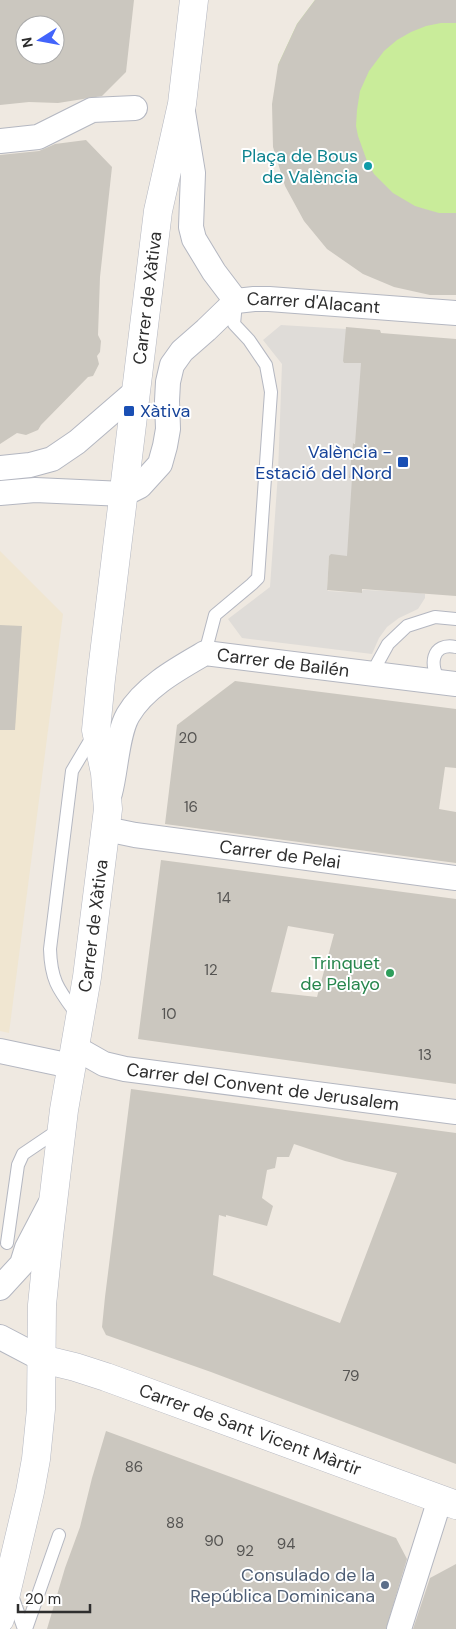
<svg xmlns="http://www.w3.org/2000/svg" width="456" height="1629" font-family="'DM Sans',sans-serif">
  <rect width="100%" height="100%" fill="#efe9e1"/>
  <!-- education -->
  <path fill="#f0e6d1" d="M0 551 63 614 9 1033 0 1031Z"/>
  <!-- pitch -->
  <path fill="#c9ec9a" d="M315 0H456V295H430L278 65 297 24Z"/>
  <!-- plaza -->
  <path fill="#dfdcd8" d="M281 325 346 329 349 362 374 363 355 443H353L352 452 351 478H352L362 557 329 556 327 589 328 591 361 593 363 590H367L420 593 425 594V598L418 609 399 618 387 627 379 638 372 654 242 638 228 619 270 587 278 473 282 364 263 340Z"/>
  <!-- building -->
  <g fill="#cbc7bf" fill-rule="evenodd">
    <path d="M0 0H134L126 72 102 96 58 103 29 102 0 105ZM25 25H55V55H25Z"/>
    <path d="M315 0H456V23H441L426 26 411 32 397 40 384 51 369 71 360 91 357 110 356 126 358 136 367 161 374 174 393 193 415 206 425 209 439 213H456V295H430L394 287 363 274 327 249 304 221 285 186 273 147 272 104 278 65 297 24Z"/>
    <path d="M86 140 112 167 100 277 98 335 101 341 100 352 97 356 99 364 93 376 88 377 41 425 38 430 26 435 17 433 0 444V155L39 151 55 144Z"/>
    <path d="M346 327 380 330 381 333 456 339V596L362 589V593L327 590 329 556 331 554 347 556 352 478H349L353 443 355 444 361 363H344L343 361Z"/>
    <path d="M0 625 22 626 15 730H0Z"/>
    <path d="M235 681 456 709V768L445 767 439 809 456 812V863L165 824 177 725Z"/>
    <path d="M161 860 456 899V1084L138 1039ZM288 926 334 934 317 997 271 992Z"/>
    <path d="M131 1089 456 1133V1464L211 1372 106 1335 102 1327 105 1297ZM294 1144 345 1161 397 1173 340 1323 213 1275 219 1215 226 1217V1215L267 1226 273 1206 262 1198 267 1170 275 1168 277 1157H289Z"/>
    <path d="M106 1431 396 1538 407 1559 386 1629H47L65 1568 80 1527 92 1478Z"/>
    <path d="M456 1564V1629H413L430 1578Z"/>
  </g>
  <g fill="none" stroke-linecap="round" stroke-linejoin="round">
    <!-- lane casing -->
    <g stroke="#b4b7c1" stroke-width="14">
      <g id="lane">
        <path d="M205 653 215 615 252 584 258 578 271 392 266 365 249 340 234 324 236 303"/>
        <path d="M372 673 388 644 407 626 435 617 456 619"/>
        <path d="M440 682C429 666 431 642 456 647"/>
        <path d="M78 1016C59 990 51 982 50 949L72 771 94 734"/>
        <path d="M7 1243 18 1165 23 1154 60 1129"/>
        <path d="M11 1593 24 1629"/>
        <path d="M26 1629 59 1535"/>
      </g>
    </g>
    <!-- street casing -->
    <g stroke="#b4b7c1" stroke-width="26">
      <g id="street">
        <path d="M183 112 193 173 191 227 194 239 214 272 236 301"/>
        <path d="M0 141 38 137 92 110 135 108"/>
        <path d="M0 468 30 465 52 459 77 442 136 391"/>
        <path id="s1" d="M0 493 35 490 124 494 140 486 160 464 165 446 168 429 167 401 168 382 172 365 182 351 206 330 236 301 254 299H269L456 313"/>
        <path id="s2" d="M110 793C116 771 117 734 128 715 144 687 179 668 205 653L456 684"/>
        <path id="s3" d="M106 829 135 835 456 878"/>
        <path id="s4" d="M74 1047 104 1064 125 1069 456 1112"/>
        <path d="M0 1051 71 1066"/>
        <path d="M0 1288 22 1264 27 1248 50 1204"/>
        <path d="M0 1337 42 1359"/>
        <path d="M399 1629 440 1499"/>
      </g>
    </g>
    <!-- secondary casing -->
    <g stroke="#b4b7c1" stroke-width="29">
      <g id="secondary">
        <path id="s5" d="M42 1359 75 1367 106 1377 456 1505"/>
        <path id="s6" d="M0 1619 30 1492 36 1459 41 1409 42 1305 49 1236 64 1110 87 977 108 809 105 773 96 730 101 679 158 211 182 104 194 0"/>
      </g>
    </g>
    <!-- lane -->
    <use href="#lane" stroke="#fff" stroke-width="12"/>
    <!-- street -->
    <use href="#street" stroke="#fff" stroke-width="24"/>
    <!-- secondary -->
    <use href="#secondary" stroke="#fff" stroke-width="28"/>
  </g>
  <!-- markers -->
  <circle fill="#0f9aa8" stroke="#fff" stroke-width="2" cx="368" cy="166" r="5"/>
  <g fill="#1a4fb4" stroke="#fff" stroke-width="2">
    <rect x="123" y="405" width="12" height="12" rx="2.5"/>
    <rect x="397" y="456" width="12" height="12" rx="2.5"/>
  </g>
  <circle fill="#2e9e5b" stroke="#fff" stroke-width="2" cx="390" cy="973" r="5"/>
  <circle fill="#5c6f8a" stroke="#fff" stroke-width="2" cx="385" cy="1585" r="5"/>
  <g text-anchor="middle" stroke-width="4" stroke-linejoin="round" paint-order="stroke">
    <!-- number labels -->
    <g font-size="15" fill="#555452">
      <text x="188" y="743">20</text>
      <text x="191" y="812">16</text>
      <text x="224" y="903">14</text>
      <text x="211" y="975">12</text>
      <text x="169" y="1019">10</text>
      <text x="425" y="1060">13</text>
      <text x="351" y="1381">79</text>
      <text x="134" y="1472">86</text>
      <text x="175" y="1528">88</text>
      <text x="214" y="1546">90</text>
      <text x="286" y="1549">94</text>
      <text x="245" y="1556">92</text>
    </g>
    <!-- culture labels -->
    <g font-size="18" fill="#0d838f" stroke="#fff" text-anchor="end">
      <text x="358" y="162">Plaça de Bous<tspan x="358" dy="21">de València</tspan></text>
    </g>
    <!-- street labels -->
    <g font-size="18" fill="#2e2e2e" stroke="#fff">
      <text dy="6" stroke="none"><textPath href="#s6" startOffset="1334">Carrer de Xàtiva</textPath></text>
      <text dy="6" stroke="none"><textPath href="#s1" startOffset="441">Carrer d'Alacant</textPath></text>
      <text dy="6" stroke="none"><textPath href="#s2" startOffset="259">Carrer de Bailén</textPath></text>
      <text dy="6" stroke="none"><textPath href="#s3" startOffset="176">Carrer de Pelai</textPath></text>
      <text dy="6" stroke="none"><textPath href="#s6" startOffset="701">Carrer de Xàtiva</textPath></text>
      <text dy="6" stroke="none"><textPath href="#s4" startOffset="195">Carrer del Convent de Jerusalem</textPath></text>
      <text dy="6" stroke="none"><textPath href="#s5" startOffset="220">Carrer de Sant Vicent Màrtir</textPath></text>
    </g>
    <!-- transit labels -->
    <g font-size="18" fill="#164399" stroke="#fff" text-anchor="start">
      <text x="140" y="417">Xàtiva</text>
      <text x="392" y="458" text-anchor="end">València -<tspan x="392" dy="21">Estació del Nord</tspan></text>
    </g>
    <!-- leisure labels -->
    <g font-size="18" fill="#27864d" stroke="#fff" text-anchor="end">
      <text x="380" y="969">Trinquet<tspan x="380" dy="21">de Pelayo</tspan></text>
    </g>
    <!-- service labels -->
    <g font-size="18" fill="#4e5e75" stroke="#fff" text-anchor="end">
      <text x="375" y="1581">Consulado de la<tspan x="375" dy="21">República Dominicana</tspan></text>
    </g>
  </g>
  <!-- north arrow -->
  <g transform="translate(40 40) rotate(259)"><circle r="24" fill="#ffffff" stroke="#ababab"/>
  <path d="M0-4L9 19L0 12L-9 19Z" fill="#4264fb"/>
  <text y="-8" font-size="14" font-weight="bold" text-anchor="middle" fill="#2e2e2e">N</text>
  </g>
  <!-- scale -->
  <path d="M18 1604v8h72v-8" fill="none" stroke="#2e2e2e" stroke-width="2.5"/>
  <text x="25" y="1604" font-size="15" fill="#2e2e2e" stroke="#ffffff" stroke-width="4" paint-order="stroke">20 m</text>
</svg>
